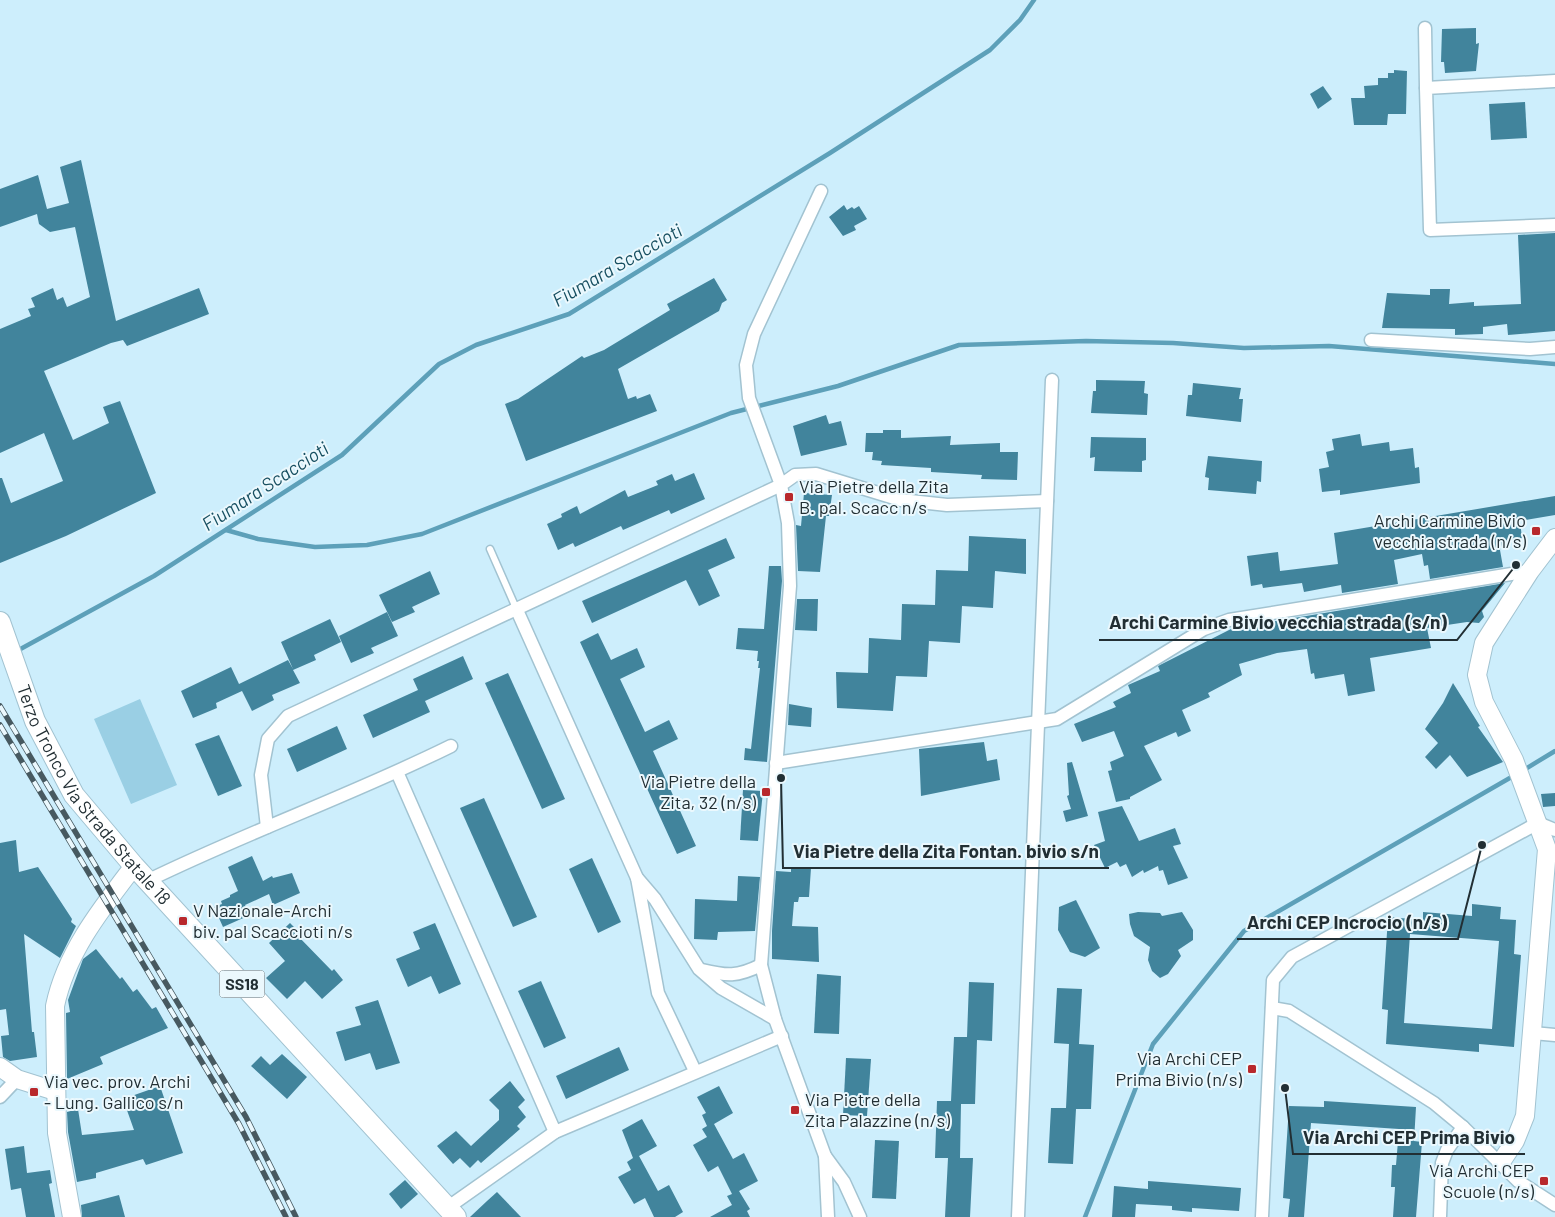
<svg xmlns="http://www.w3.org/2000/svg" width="1555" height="1217" font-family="Barlow,sans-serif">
  <rect width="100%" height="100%" fill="#cdeefc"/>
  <!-- green -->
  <path fill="#9acfe4" d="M140 699 177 785 131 804 94 719Z"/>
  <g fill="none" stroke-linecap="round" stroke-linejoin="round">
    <!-- stream -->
    <g stroke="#5da0b9" stroke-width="4.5">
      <path d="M226 530 258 539 315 547 367 545 422 534 731 413 838 386 959 345 1086 341 1173 343 1244 348 1329 346 1555 364"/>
      <path d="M15 652 154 576 342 455 439 364 476 345 569 314 830 153 990 50 1020 20 1034 0"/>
      <path d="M1522 771 1555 751"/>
      <path d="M1085 1217 1153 1044 1244 931 1515 775"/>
    </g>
  </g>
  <!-- building -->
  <g fill="#41849c" fill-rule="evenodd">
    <path d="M1476 28V44L1479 43 1476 71 1445 73 1444 62H1441L1442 29Z"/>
    <path d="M1394 70 1407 71 1406 114H1388L1387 125H1354L1351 98H1365L1364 86 1378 85V78H1388V73H1394Z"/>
    <path d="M1323 86 1332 99 1318 109 1310 94Z"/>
    <path d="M1525 102 1527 138 1491 140 1489 104Z"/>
    <path d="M81 160 116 321 199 288 209 314 127 346 123 340 111 343 44 371 73 440 109 423 103 407 120 401 156 493 66 536 0 563V478H2L11 503 63 481 44 433 0 453V329L31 316 28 309 35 307 31 298 53 288 57 300 63 297 67 307 90 297 75 227 50 232 39 224 37 214 0 227V189L38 175 47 209 69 203 60 167Z"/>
    <path d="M844 205 847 210 852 207 854 209 859 206 867 219 854 226 856 230 843 236 829 217Z"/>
    <path d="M1555 233V331L1508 335 1507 324 1483 327V334L1455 335V329L1382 328 1387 293 1430 295V289H1450L1449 304 1474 302V306L1521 304 1518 235Z"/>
    <path d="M714 278 727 300 722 303 719 311 618 369 628 399 636 396 637 399 650 394 657 411 526 461 505 404 518 399 582 356 584 358 604 350 670 310 667 304Z"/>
    <path d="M1096 380 1145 381 1144 393 1148 394 1147 415 1091 413 1093 391H1096Z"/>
    <path d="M1193 383 1241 388 1239 399H1243L1241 422 1186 416 1188 395H1192Z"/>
    <path d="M826 415 829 424 841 421 847 445 801 456 793 426Z"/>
    <path d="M883 430H901V438L951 436 950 445 1000 443V452H1018L1017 480 981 479 982 475 931 472V468L881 465 882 461 872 460 873 452H865L866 433H883Z"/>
    <path d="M1360 434 1362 446 1389 442 1390 451 1413 448 1415 468 1419 467 1420 483 1340 495V490L1322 492 1319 469 1329 467 1326 452 1334 450 1332 439Z"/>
    <path d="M1091 437 1146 438V460L1142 461V472L1094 471 1095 457 1090 458Z"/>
    <path d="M1208 456 1262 461 1261 482 1257 481 1256 494 1208 490 1209 478 1205 477Z"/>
    <path d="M694 473 705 499 671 514 669 510 623 530 621 526 575 547 573 543 558 550 547 524 562 517 561 514 577 506 580 514 625 490 628 497 658 485 656 481 672 474 675 481Z"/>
    <path d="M804 493 832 495 829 516H826L820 572 798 571 796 525 801 526Z"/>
    <path d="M1555 496V515L1520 521 1522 538 1503 541 1500 550 1503 567 1430 579 1428 565 1424 566 1422 554 1394 560 1398 584 1342 593 1341 585 1304 592 1302 583 1263 588 1262 584 1251 586 1247 556 1278 552 1280 571 1338 564 1334 533Z"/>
    <path d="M969 536 1026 539V574L995 571 993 608 962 606 960 643 929 641 927 677 896 676 893 711 837 708 836 672 868 673 869 638 901 640 902 604 935 605 936 570 968 571Z"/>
    <path d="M726 538 735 558 708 570 720 596 699 606 686 580 592 623 582 601Z"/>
    <path d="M769 566H781L782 581 767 762 744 760 745 748 751 749 760 668H758L759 661H757L758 651 736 649 738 628 764 629Z"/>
    <path d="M430 571 440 594 412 607 415 612 392 622 379 595Z"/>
    <path d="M1505 583 1482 611 1484 617 1479 623 1467 622 1427 628 1431 648 1370 658 1375 691 1348 696 1344 674 1315 679 1314 673 1311 674 1307 649 1277 653 1239 664 1242 675 1208 693 1210 697 1182 710 1191 731 1178 737 1176 732 1144 746 1162 780 1130 797V799L1116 802 1108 771 1112 770 1110 762 1124 756 1114 731 1082 742 1074 724 1116 707 1113 702 1131 693 1128 685 1160 671 1158 666 1233 628Z"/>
    <path d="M797 599H818L817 631 795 630Z"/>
    <path d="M387 612 398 636 371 648 374 653 351 663 339 636Z"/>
    <path d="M330 619 341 642 314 655 316 660 293 670 300 683 272 695 274 700 252 711 242 691 216 703 217 708 193 718 181 691 231 667 239 684 288 660 293 669 281 642Z"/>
    <path d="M598 633 611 660 637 648 645 667 620 679 645 732 669 720 678 739 653 751 696 846 677 854 580 642Z"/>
    <path d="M463 656 473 679 425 701 430 712 373 738 363 715 418 690 413 679Z"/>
    <path d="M508 673 565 799 542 809 485 683Z"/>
    <path d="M1453 683 1480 726 1478 727 1503 762 1467 777 1450 755 1436 769 1425 757 1438 743 1425 729 1443 703Z"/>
    <path d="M789 704 812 708 811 727 788 725Z"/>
    <path d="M337 726 347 749 297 772 287 749Z"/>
    <path d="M219 735 242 786 218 796 195 744Z"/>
    <path d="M984 742 987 761 997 759 1000 780 921 796 919 749Z"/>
    <path d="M1072 762 1088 816 1066 822 1063 811 1071 809 1067 796 1069 795 1067 763Z"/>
    <path d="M743 790 763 791 758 841 740 840Z"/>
    <path d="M1555 793V806L1543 807 1541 794Z"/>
    <path d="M484 798 537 917 513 927 460 808Z"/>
    <path d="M1122 806 1139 841 1175 828 1181 844 1173 846 1188 878 1168 885 1163 870 1159 871 1158 866 1144 873 1143 870 1132 877 1126 864 1120 867 1117 862 1105 868 1094 845 1105 841 1098 812Z"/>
    <path d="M16 840 19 872 38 867 72 919 71 922 76 926 60 958 24 934 32 1032H34L37 1057 10 1061 3 1057 1 1036 9 1035 6 1009 0 1010V843Z"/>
    <path d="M252 856 263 881 272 876 273 878 292 873 300 893 273 905 269 894 245 905 250 915 223 927 214 907 222 904 221 901 230 897V895L238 891 228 867Z"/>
    <path d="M592 858 621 922 598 933 569 869Z"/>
    <path d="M791 867 811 868 809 897H799L798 902H794L792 926 818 927 819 962 772 959V931L776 871 791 872Z"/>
    <path d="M738 876 760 877 755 931 718 932 717 940 694 939 695 899 737 901Z"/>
    <path d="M1076 900 1100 948 1085 957 1070 952 1058 930 1059 907Z"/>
    <path d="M1472 904 1501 907 1500 919 1516 920 1514 954 1521 955 1514 1047 1479 1044V1052L1386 1044 1388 1010 1382 1009 1388 917 1423 920V912L1472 916ZM1410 934 1499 941 1492 1029 1404 1023Z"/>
    <path d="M1138 912 1160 913 1162 916 1182 912 1193 930V940L1178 950 1181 956 1168 974 1160 978 1152 971 1148 960 1150 947 1134 936 1130 924 1129 914Z"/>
    <path d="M290 923 300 933 297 935 332 971 334 969 343 980 322 999 305 981 287 999 266 978 285 961 269 943Z"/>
    <path d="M435 923 461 984 439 994 431 976 408 987 396 959 420 949 413 932Z"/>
    <path d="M96 949 120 979 122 977 133 992 137 989 152 1009 156 1007 168 1028 100 1057 103 1064 67 1079 66 1013 70 1012 68 1000 83 959Z"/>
    <path d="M817 974 841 976 839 1034 814 1033Z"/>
    <path d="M541 981 566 1038 544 1048 518 991Z"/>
    <path d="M969 982 994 983 992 1041 977 1040 975 1104H961L960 1158H973L970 1217H945L948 1158H935L937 1101H951L954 1037H967Z"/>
    <path d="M1057 988 1082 989 1079 1044 1094 1045 1091 1109H1076L1073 1164 1048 1163 1051 1108H1066L1069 1044 1054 1043Z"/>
    <path d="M378 1000 400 1063 376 1070 370 1053 345 1061 336 1032 361 1025 355 1007Z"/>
    <path d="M619 1047 629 1070 566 1099 556 1076Z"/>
    <path d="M282 1054 307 1077 287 1099 251 1066 261 1056 270 1065Z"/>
    <path d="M846 1058 871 1059 867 1116 843 1115Z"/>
    <path d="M510 1081 525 1100 518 1107 526 1117 517 1126 520 1129 481 1163 478 1160 470 1168 460 1158 453 1164 437 1146 456 1131 471 1146 499 1120V1110L489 1100Z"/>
    <path d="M160 1086 183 1153 146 1165 143 1159 96 1173V1178L77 1182 68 1132 67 1112 78 1109 82 1135 134 1130 123 1099Z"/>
    <path d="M719 1086 733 1113 714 1124 733 1159 744 1153 758 1181 739 1191 750 1209 747 1211 750 1217H710L732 1205 727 1196 732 1194 718 1166 708 1172 693 1145 707 1137 702 1129 707 1126 702 1115 706 1113 697 1097Z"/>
    <path d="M1324 1101 1416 1107 1414 1141 1422 1142 1416 1217H1393L1395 1187H1391L1392 1165H1396L1399 1129 1311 1123 1304 1217H1288L1290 1199 1283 1198 1289 1106 1324 1107Z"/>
    <path d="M642 1119 657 1146 639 1156 658 1191 669 1185 683 1212 675 1217H654L645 1198 634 1204 618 1177 631 1170 627 1162 633 1158 622 1130Z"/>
    <path d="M875 1140 899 1141 896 1199 872 1198Z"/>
    <path d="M24 1146 27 1173 50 1170 52 1183 49 1184 55 1217H26L21 1188 11 1190 5 1149Z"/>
    <path d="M405 1180 418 1194 401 1209 389 1194Z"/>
    <path d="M1148 1181 1241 1188 1239 1211 1192 1208V1212L1172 1210V1206L1136 1204 1135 1217H1112L1114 1186 1148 1189Z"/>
    <path d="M497 1192 521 1217H470L487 1201Z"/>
    <path d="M119 1195 125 1217H82L81 1205Z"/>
  </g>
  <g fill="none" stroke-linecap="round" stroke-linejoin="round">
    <!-- lane casing -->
    <g stroke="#a2c3d1" stroke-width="9">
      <path id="lane" d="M490 549 516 608"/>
    </g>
    <!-- street casing -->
    <g stroke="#a2c3d1" stroke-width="15">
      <g id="street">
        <path d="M1425 28 1426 88"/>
        <path d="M1555 81 1426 88 1430 230 1555 225"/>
        <path d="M1371 340 1530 349 1555 347"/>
        <path d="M516 608 637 878 655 899 699 969 721 988 775 1019"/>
        <path d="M776 763 1057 719 1204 629 1229 620 1530 571"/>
        <path d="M397 772 555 1132"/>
        <path d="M267 827 261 775 268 739 288 716 781 485 749 398 746 365 754 334 821 191"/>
        <path d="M637 878 658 993 695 1071"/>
        <path d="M147 881C247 832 352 795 451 746"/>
        <path d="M702 970C727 976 737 977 761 965"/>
        <path d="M1272 1008 1289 1011 1434 1103 1463 1127 1518 1181 1555 1205"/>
        <path d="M1533 1033 1555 1035"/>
        <path d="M0 1097 17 1079"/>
        <path d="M825 1156 844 1182 860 1217"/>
        <path d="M447 1208 555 1132 782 1036"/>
        <path d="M828 1217 825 1156 775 1019 761 965 790 586 788 523 781 485 795 475 816 474 901 500 947 505 1047 501"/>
        <path d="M1018 1217 1052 380"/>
        <path d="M1262 1217 1273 980 1292 957 1538 823 1555 830"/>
        <path d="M1440 1217 1442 1163 1447 1150 1463 1127"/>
      </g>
    </g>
    <!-- secondary casing -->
    <g stroke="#a2c3d1" stroke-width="20">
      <g id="secondary">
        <path d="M0 1067 17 1079 55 1091"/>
        <path d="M1501 1162 1515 1141 1525 1116 1547 849 1514 760 1484 702 1477 675 1484 643 1530 571 1555 538"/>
        <path d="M72 1217 57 1133 55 1006C66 953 101 909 134 866"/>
      </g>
    </g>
    <!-- primary casing -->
    <g stroke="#a2c3d1" stroke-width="22">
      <g id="primary">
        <path id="s1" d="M0 622 35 721 74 795 134 866 456 1217"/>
      </g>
    </g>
    <!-- lane -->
    <use href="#lane" stroke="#fff" stroke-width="6"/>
    <!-- street -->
    <use href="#street" stroke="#fff" stroke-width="12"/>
    <!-- secondary -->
    <use href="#secondary" stroke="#fff" stroke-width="18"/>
    <!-- primary -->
    <use href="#primary" stroke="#fff" stroke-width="20"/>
    <!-- rail casing -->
    <g stroke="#475960" stroke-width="5.5">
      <g id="rail">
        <path d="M0 706 246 1117 296 1217"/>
        <path d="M0 725 239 1124 286 1217"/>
      </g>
    </g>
    <!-- rail -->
    <use href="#rail" stroke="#ebf8fd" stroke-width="4" stroke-dasharray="11" stroke-linecap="butt"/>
  </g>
  <!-- markers -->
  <g fill="#b8282c" stroke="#ebf8fd" stroke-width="2">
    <rect x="784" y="492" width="10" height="10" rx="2.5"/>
    <rect x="1531" y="526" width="10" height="10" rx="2.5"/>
    <rect x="761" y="787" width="10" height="10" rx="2.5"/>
    <rect x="178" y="916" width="10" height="10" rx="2.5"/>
    <rect x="1247" y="1064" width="10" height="10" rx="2.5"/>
    <rect x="29" y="1087" width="10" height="10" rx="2.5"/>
    <rect x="790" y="1105" width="10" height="10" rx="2.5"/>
    <rect x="1539" y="1176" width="10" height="10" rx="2.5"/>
  </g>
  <g text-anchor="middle" stroke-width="4" stroke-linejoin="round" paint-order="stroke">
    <!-- shield labels -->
    <rect fill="#ebf8fd" stroke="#5e6b70" stroke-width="1" x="219.5" y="970.5" width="45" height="27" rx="4"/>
    <g font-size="16" font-weight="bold" fill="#222f34">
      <text x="242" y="990">SS18</text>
    </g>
    <!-- poi labels -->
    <g font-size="18" fill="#222f34" stroke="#ebf8fd" text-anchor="start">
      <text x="799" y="493">Via Pietre della Zita<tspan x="799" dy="21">B. pal. Scacc n/s</tspan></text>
      <text x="1526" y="527" text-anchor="end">Archi Carmine Bivio<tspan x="1526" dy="21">vecchia strada (n/s)</tspan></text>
      <text x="756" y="788" text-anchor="end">Via Pietre della<tspan x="756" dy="21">Zita, 32 (n/s)</tspan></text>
      <text x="193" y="917">V Nazionale-Archi<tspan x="193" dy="21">biv. pal Scaccioti n/s</tspan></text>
      <text x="1242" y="1065" text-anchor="end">Via Archi CEP<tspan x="1242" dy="21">Prima Bivio (n/s)</tspan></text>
      <text x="44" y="1088">Via vec. prov. Archi<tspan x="44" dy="21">- Lung. Gallico s/n</tspan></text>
      <text x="805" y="1106">Via Pietre della<tspan x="805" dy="21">Zita Palazzine (n/s)</tspan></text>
      <text x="1534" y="1177" text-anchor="end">Via Archi CEP<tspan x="1534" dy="21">Scuole (n/s)</tspan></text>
    </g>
    <!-- street labels -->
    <g font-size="18" fill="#222f34" stroke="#ebf8fd">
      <text dy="6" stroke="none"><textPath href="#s1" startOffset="199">Terzo Tronco Via Strada Statale 18</textPath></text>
    </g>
    <!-- water labels -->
    <g font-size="19" font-style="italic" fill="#174f61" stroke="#ebf8fd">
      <text transform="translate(617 265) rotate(-30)" y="7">Fiumara Scaccioti</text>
      <text transform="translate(265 486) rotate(-33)" y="7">Fiumara Scaccioti</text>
    </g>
  </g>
  <!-- callouts -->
  <path fill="none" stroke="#222f34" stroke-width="2" d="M1516 565L1457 640H1099M781 778L783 868H1109M1482 845L1458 939H1237M1285 1088L1293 1154H1525"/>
  <g fill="#222f34" stroke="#ebf8fd" stroke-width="2">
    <circle cx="1516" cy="565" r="5"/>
    <circle cx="781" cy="778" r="5"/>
    <circle cx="1482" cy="845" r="5"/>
    <circle cx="1285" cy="1088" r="5"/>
  </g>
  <g font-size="19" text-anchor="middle" font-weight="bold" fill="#222f34" stroke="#ebf8fd" stroke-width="4" stroke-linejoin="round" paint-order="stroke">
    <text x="1278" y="629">Archi Carmine Bivio vecchia strada (s/n)</text>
    <text x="946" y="858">Via Pietre della Zita Fontan. bivio s/n</text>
    <text x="1347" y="929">Archi CEP Incrocio (n/s)</text>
    <text x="1409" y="1144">Via Archi CEP Prima Bivio</text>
  </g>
</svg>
